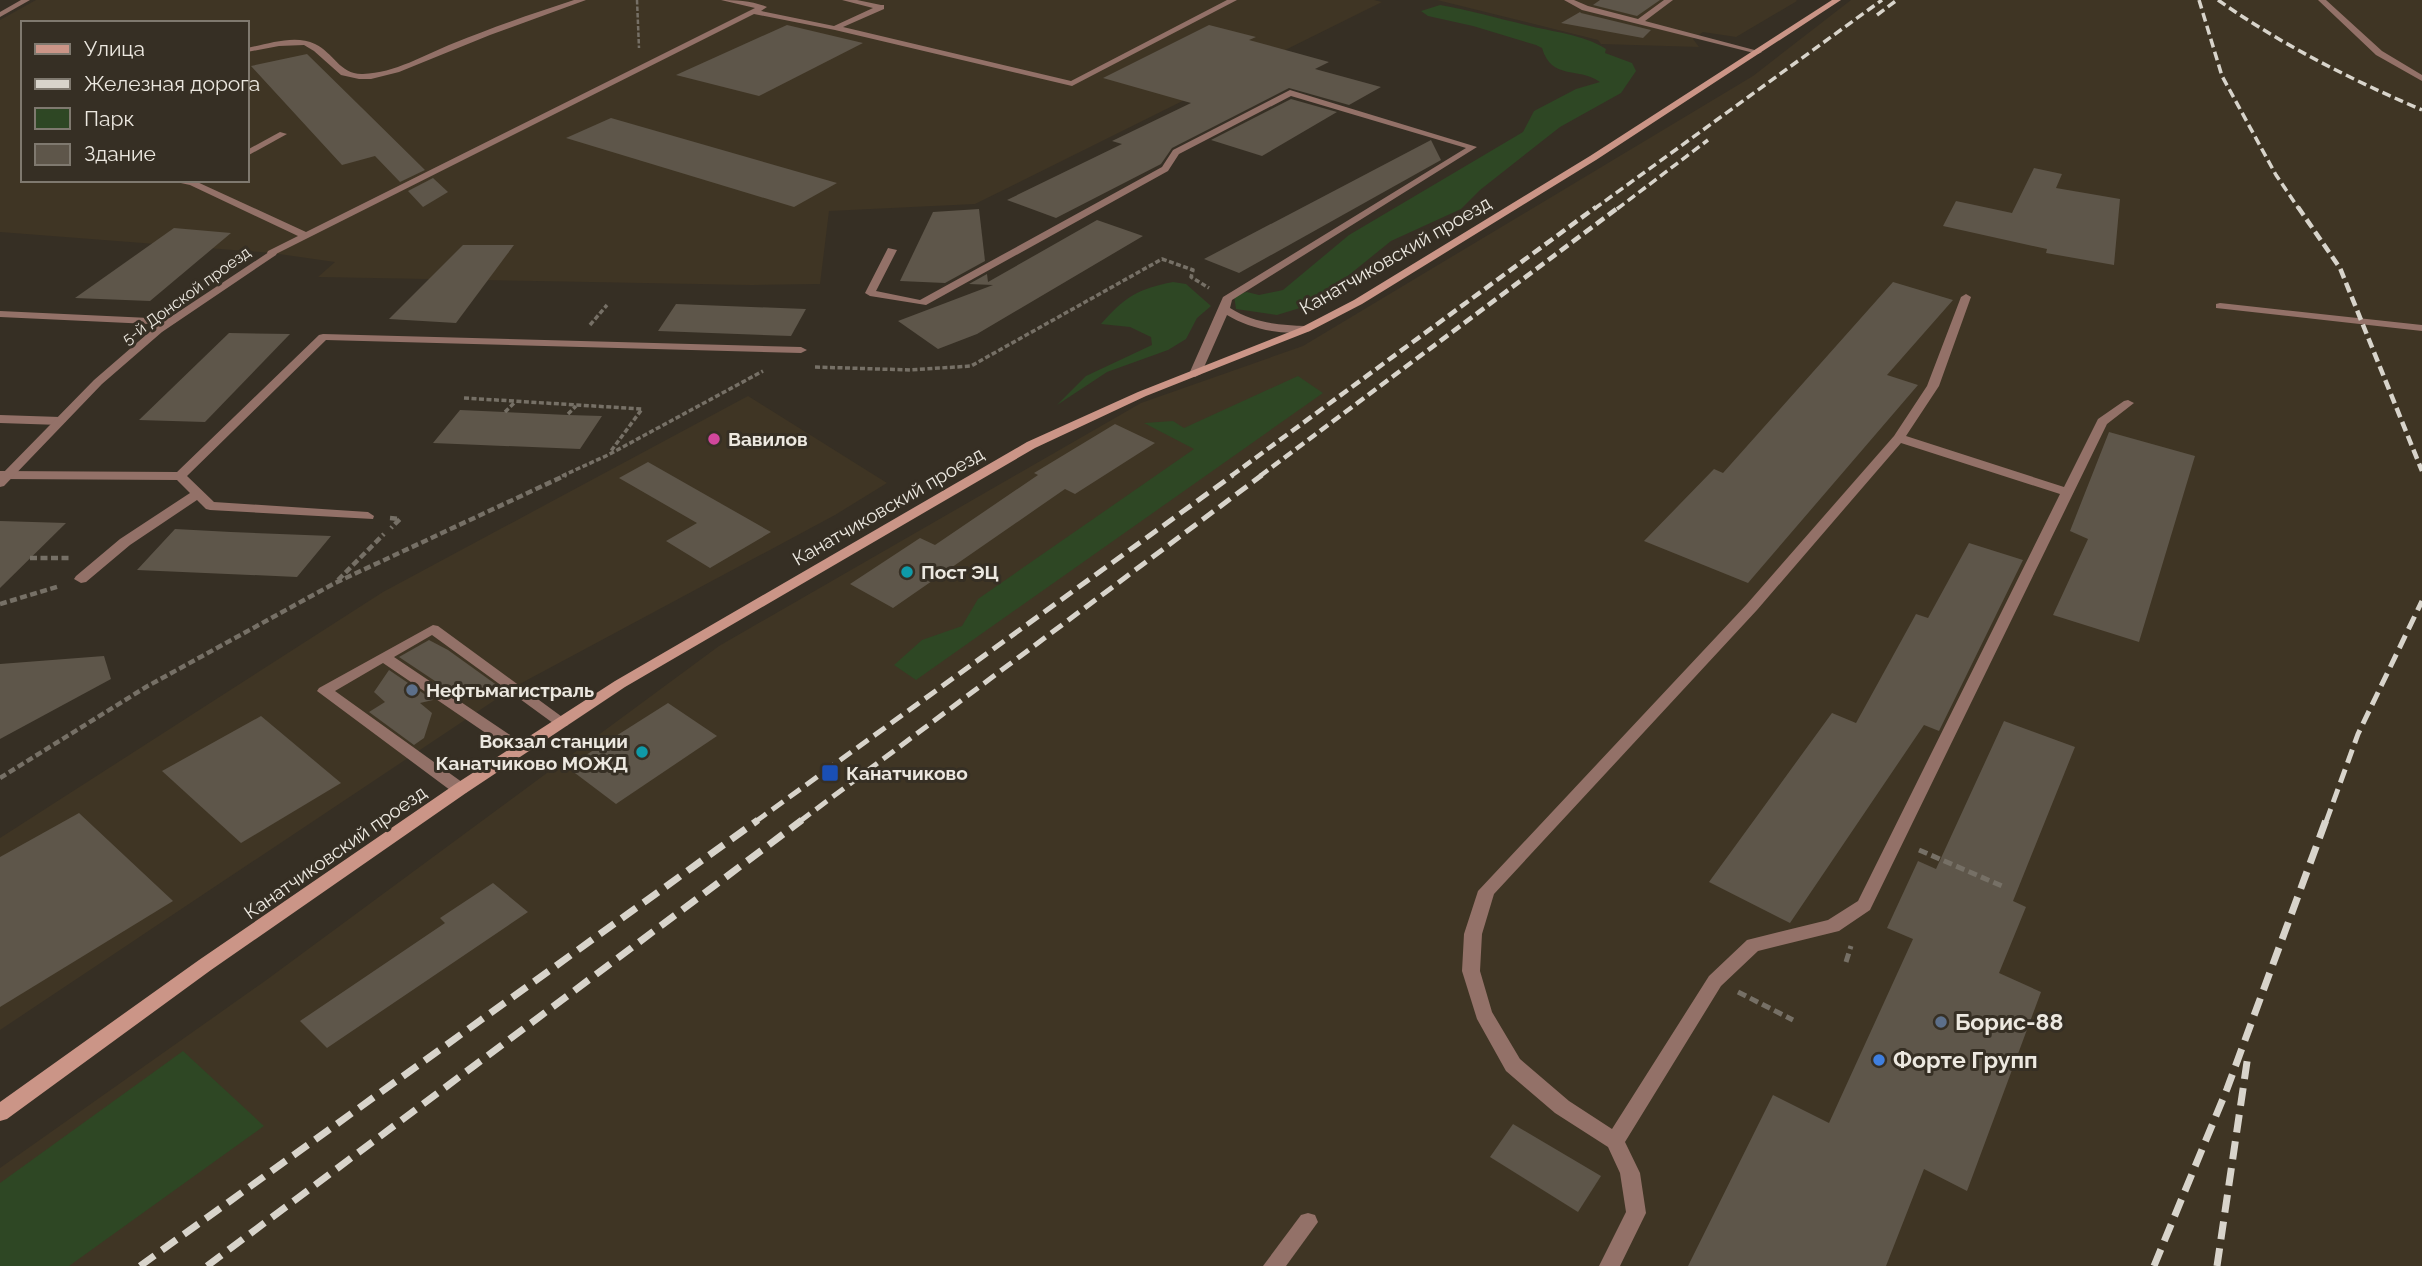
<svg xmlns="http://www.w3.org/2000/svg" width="2422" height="1266" font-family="Raleway,sans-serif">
  <rect width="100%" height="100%" fill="#362f24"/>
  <!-- built -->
  <g fill="#3f3524" fill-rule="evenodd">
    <path d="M36 0H1374L1382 2 975 204 829 211 820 284 752 285 318 277 335 262 272 253 0 232V20ZM23 23H247V180H23Z"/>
    <path d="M1437 0H1796L1797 1 1736 37 1703 32 1693 39 1699 47 1601 44 1598 40Z"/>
    <path d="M1851 0H2422V1266H0V1168L265 981 719 646 1141 403 1303 346 1753 76Z"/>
    <path d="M748 396 887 483 835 515 516 686 0 1030V838L383 592Z"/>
  </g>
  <!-- green -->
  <g fill="#2e4724">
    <path d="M1440 5C1469 10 1497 18 1526 25 1552 32 1583 34 1606 49L1605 53 1632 63 1636 71 1621 93 1560 127 1480 190 1461 209 1391 241 1313 304 1277 315 1236 309 1234 295 1247 292 1259 295 1283 290 1349 235 1523 132 1534 111 1576 89 1600 82C1577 66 1552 81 1542 48L1536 45 1473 26 1428 16 1421 11Z"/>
    <path d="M1173 282 1186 284 1211 306 1197 318 1186 339 1168 350 1107 372 1057 405 1086 376 1152 345 1151 337 1130 327 1101 324C1125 297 1137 289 1173 282Z"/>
    <path d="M1298 376 1323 393 916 680 894 665 922 640 962 626 978 599 1194 449 1144 423 1173 421 1184 428Z"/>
    <path d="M183 1051 264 1126 69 1266H0V1183Z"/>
  </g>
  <!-- building -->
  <g fill="#5e564a">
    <path d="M1600 0H1660L1637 16 1593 5Z"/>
    <path d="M1580 12 1581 13 1651 30 1643 38 1561 23Z"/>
    <path d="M787 25 863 43 759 96 676 75Z"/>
    <path d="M1209 25 1256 37 1249 40 1329 62 1315 69 1381 87 1349 105 1289 88 1172 148 1161 164 1056 218 1007 200 1122 144 1112 141 1191 103 1103 78Z"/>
    <path d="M307 54 361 107 425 170 400 182 375 156 342 165 251 66Z"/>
    <path d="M1291 99 1337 112 1262 156 1211 140Z"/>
    <path d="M611 118 837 183 794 207 566 138Z"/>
    <path d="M1431 140 1441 160 1239 273 1204 259Z"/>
    <path d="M2034 168 2062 174 2056 188 2120 199 2114 265 2046 253 2047 249 1943 226 1956 201 2012 213Z"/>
    <path d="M433 178 448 192 423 207 408 191Z"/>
    <path d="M979 209 985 261 945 283 900 281 933 212Z"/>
    <path d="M1097 220 1143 236 977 334 938 349 898 321 993 285 969 284 987 274 988 282Z"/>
    <path d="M174 228 231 233 150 301 75 298Z"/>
    <path d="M463 245H514L456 323 389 319Z"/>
    <path d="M1893 282 1953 300 1887 375 1918 385 1748 583 1644 541 1714 469 1723 473Z"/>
    <path d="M676 304 806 309 791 336 658 331Z"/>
    <path d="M229 333 290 334 205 422 139 420Z"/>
    <path d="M460 410 568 415 602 416 580 449 433 443Z"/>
    <path d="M1115 424 1155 443 1075 494 1065 489 893 608 850 584 920 538 935 545 1038 475 1034 473Z"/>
    <path d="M2109 432 2195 456 2139 642 2053 615 2088 539 2070 531Z"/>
    <path d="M648 462 771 532 710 568 666 541 697 523 619 478Z"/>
    <path d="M0 521 66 523 0 588Z"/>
    <path d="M175 529 231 532 331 536 297 577 137 570Z"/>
    <path d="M1969 543 2023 560 1939 731 1924 725 1790 923 1709 882 1832 713 1856 723 1916 614 1928 618Z"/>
    <path d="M429 640 448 650 498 686 456 695 399 657Z"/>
    <path d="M104 656 111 679 0 739V664Z"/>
    <path d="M389 670 433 700 420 703 432 713 424 738 414 745 369 712 385 702 374 692Z"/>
    <path d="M668 703 717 736 616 804 567 767Z"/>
    <path d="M261 716 341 783 241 843 162 771Z"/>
    <path d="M2004 721 2075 747 2013 901 2026 907 1999 973 2041 992 1967 1191 1924 1169 1886 1266H1688L1773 1095 1829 1123 1913 939 1887 928 1918 861 1936 869Z"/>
    <path d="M79 813 173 901 0 1007V857Z"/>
    <path d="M493 883 528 912 327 1048 300 1021 445 923 440 918Z"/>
    <path d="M1513 1124 1601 1176 1578 1212 1490 1157Z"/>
  </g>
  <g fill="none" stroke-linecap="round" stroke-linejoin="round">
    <!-- path-far3 -->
    <path stroke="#767066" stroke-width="2.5" stroke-dasharray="4.5 2" stroke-linecap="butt" d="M637 0 639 48"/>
    <!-- path-far2 -->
    <g stroke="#767066" stroke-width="3.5" stroke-dasharray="5 2.5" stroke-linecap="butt">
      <path d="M590 325 607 305"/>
      <path d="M815 367 910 370 971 366 1162 259 1193 270 1191 277 1209 288"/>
      <path d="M464 398 642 409 611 451"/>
      <path d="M505 412 515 402"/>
      <path d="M568 414 576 406"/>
      <path d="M562 476 608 455 763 371"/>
    </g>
    <!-- path-far1 -->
    <g stroke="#767066" stroke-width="4.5" stroke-dasharray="7 3.5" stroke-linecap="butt">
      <path d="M390 518 400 519 391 528"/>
      <path d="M30 558H70"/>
      <path d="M338 580 384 534"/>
      <path d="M0 604 60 586"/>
      <path d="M0 778 146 687 335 583 566 475"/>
    </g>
    <!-- path -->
    <g stroke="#767066" stroke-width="5" stroke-dasharray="9 4.5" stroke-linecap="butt">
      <path d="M1919 850 2002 886"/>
      <path d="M1846 962 1851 946"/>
      <path d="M1738 992 1793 1020"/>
    </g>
    <!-- lane -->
    <g fill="#937168" fill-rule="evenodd">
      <path d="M574 0H586L490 35 399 72 371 79H359L341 75 314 51 304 45 279 46 247 52V48C268 44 295 34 315 44 334 53 340 75 363 74 395 73 424 55 454 43 493 27 534 13 574 0Z"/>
      <path d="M721 0C736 0 753 1 767 7L761 11 834 26 873 8 842 0H857L881 5H884V9L843 27 1071 81 1227 0H1237L1072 86 835 30 754 14 272 256 267 253 268 251 298 236 190 185 167 180 195 181 306 232 755 8Z"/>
      <path d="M1564 0H1574L1588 6 1638 19 1664 0H1673L1645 21 1762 52 1758 54 1582 10Z"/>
      <path d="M2318 0H2326L2382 51 2422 75V81L2376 55Z"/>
      <path d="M1290 90 1477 147 1232 300 1230 308C1254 323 1278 325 1306 326L1310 327V331C1283 336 1250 329 1227 315L1201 374 1195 377 1189 374 1223 297 1466 148 1291 96 1179 154 1168 171 926 305 870 296 865 293 888 248 897 250 876 291 920 300 1162 167 1173 150Z"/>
      <path d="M280 132 287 134 247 156V150Z"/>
      <path d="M1966 294 1971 297 1939 386 1906 436 2064 487 2098 419 2124 401 2128 400 2134 403 2107 424 1870 910 1839 931 1758 951 1721 986 1625 1142 1640 1173 1646 1213 1620 1266H1599L1626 1212 1620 1173 1608 1147 1555 1113 1506 1071 1477 1019 1462 971 1464 934 1478 891 1747 604 1894 436 1927 386 1961 297ZM1901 443 2060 494 1858 901 1828 920 1747 940 1709 976 1612 1129 1569 1101 1520 1059 1492 1012 1480 971 1482 934 1494 894 1757 610Z"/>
      <path d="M2220 303 2422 325V331L2216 308V304Z"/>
      <path d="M0 311 171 319 176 322 171 325 0 317Z"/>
      <path d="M323 334 801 347 807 350 801 353 326 340 187 476 214 502 368 512 374 516 373 519 210 510 206 509 197 500 130 545 86 582 81 583 74 579 76 576 120 539 190 493 177 480 0 479V471L177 472 319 335Z"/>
      <path d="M0 415 60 417 66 421 60 425 0 423Z"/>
      <path d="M433 625 438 626 569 722 567 726H557L432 635 394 657 525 745 528 749 525 753H515L383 663 335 691 466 785 468 789 466 793H454L317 691 319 688Z"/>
      <path d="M1308 1213 1315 1215 1318 1222 1286 1266H1263L1301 1215Z"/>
    </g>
    <!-- street -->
    <g fill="#937168" fill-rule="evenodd">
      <path d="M21 0H30L0 17V12Z"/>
      <path d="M272 250 277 253 276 255 162 332 102 384 4 486 0 487V476L94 380 154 328Z"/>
    </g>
    <!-- secondary -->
    <path fill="#cb9587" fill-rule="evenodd" d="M1832 0H1841L1596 160 1362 304 1310 331 1146 396 1035 448 625 687 466 793 211 970 7 1119 0 1121V1102L199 960 454 785 615 681 1027 442 1138 392 1302 327 1354 300 1590 156Z"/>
    <!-- rail-far3 -->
    <g stroke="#d8d4cb" stroke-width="3.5" stroke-dasharray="9 4.5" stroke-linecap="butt">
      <path d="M2199 0 2222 76 2276 175 2299 209"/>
      <path d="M2218 0C2282 45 2350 79 2422 110"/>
      <path d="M1877 15 1897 0"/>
      <path d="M1594 209 1882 0"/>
      <path d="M1617 209 1708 140"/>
    </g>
    <!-- rail-far2 -->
    <g stroke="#d8d4cb" stroke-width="4.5" stroke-dasharray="10 5" stroke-linecap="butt">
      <path d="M2298 207 2340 268 2422 471"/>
      <path d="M1231 476 1596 207"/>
      <path d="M1260 476 1619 207"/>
    </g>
    <!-- rail-far1 -->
    <g stroke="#d8d4cb" stroke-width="5" stroke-dasharray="14 7" stroke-linecap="butt">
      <path d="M755 822 1233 475"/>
      <path d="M799 822 1262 475"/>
      <path d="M2326 822 2358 734 2422 601"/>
    </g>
    <!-- rail -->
    <g stroke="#d8d4cb" stroke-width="7" stroke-dasharray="18 9" stroke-linecap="butt">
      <path d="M140 1266 758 820"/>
      <path d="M207 1266 802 820"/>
      <path d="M2154 1266 2227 1089 2326 820"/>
      <path d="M2217 1266 2248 1055"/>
    </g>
  </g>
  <!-- markers -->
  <circle fill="#d1479c" stroke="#362f24" stroke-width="2.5" cx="714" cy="439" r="7"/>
  <g fill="#0f9aa8" stroke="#362f24" stroke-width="2.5">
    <circle cx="907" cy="572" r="7"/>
    <circle cx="642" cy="752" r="7"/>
  </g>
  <g fill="#5c6f8a" stroke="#362f24" stroke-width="2.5">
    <circle cx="412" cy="690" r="7"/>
    <circle cx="1941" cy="1022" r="7"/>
  </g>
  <rect fill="#1a4fb4" stroke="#362f24" stroke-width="2.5" x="821" y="764" width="18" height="18" rx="3.5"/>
  <circle fill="#3f7fe0" stroke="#362f24" stroke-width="2.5" cx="1879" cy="1060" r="7"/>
  <g text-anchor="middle" stroke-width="6" stroke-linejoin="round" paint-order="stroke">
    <!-- far-street labels -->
    <g font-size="16" fill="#ece8e0" stroke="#362f24">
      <text transform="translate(186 295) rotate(-36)" y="6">5-й Донской проезд</text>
    </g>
    <!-- street labels -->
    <g font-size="19" fill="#ece8e0" stroke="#362f24">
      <text transform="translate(1395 255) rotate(-30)" y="7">Канатчиковский проезд</text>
      <text transform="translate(888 506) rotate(-30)" y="7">Канатчиковский проезд</text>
      <text transform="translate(335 852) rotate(-35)" y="7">Канатчиковский проезд</text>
    </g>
    <!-- poi labels -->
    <g font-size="19" font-weight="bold" fill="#ece8e0" stroke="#362f24" text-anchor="start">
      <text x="728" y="446">Вавилов</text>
      <text x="921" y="579">Пост ЭЦ</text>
      <text x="426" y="697">Нефтьмагистраль</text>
      <text x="628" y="748" text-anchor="end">Вокзал станции<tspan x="628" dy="22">Канатчиково МОЖД</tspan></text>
      <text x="846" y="780">Канатчиково</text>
    </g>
    <!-- near-poi labels -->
    <g font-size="23" font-weight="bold" fill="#ece8e0" stroke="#362f24" text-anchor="start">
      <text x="1955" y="1030">Борис-88</text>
      <text x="1893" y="1068">Форте Групп</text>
    </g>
  </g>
  <!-- legend -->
  <rect x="21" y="21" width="228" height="161" fill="#362f24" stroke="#7f796f" stroke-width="2"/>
  <rect x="35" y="44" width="35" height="10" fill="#cb9587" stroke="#7f796f" stroke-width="2"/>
  <text x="84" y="56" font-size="21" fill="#ece8e0">Улица</text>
  <rect x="35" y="79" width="35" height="10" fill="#d8d4cb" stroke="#7f796f" stroke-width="2"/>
  <text x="84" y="91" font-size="21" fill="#ece8e0">Железная дорога</text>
  <rect x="35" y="108" width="35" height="21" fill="#2e4724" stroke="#7f796f" stroke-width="2"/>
  <text x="84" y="126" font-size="21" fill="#ece8e0">Парк</text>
  <rect x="35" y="144" width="35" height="21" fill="#5e564a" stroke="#7f796f" stroke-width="2"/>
  <text x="84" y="161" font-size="21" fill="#ece8e0">Здание</text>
</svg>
